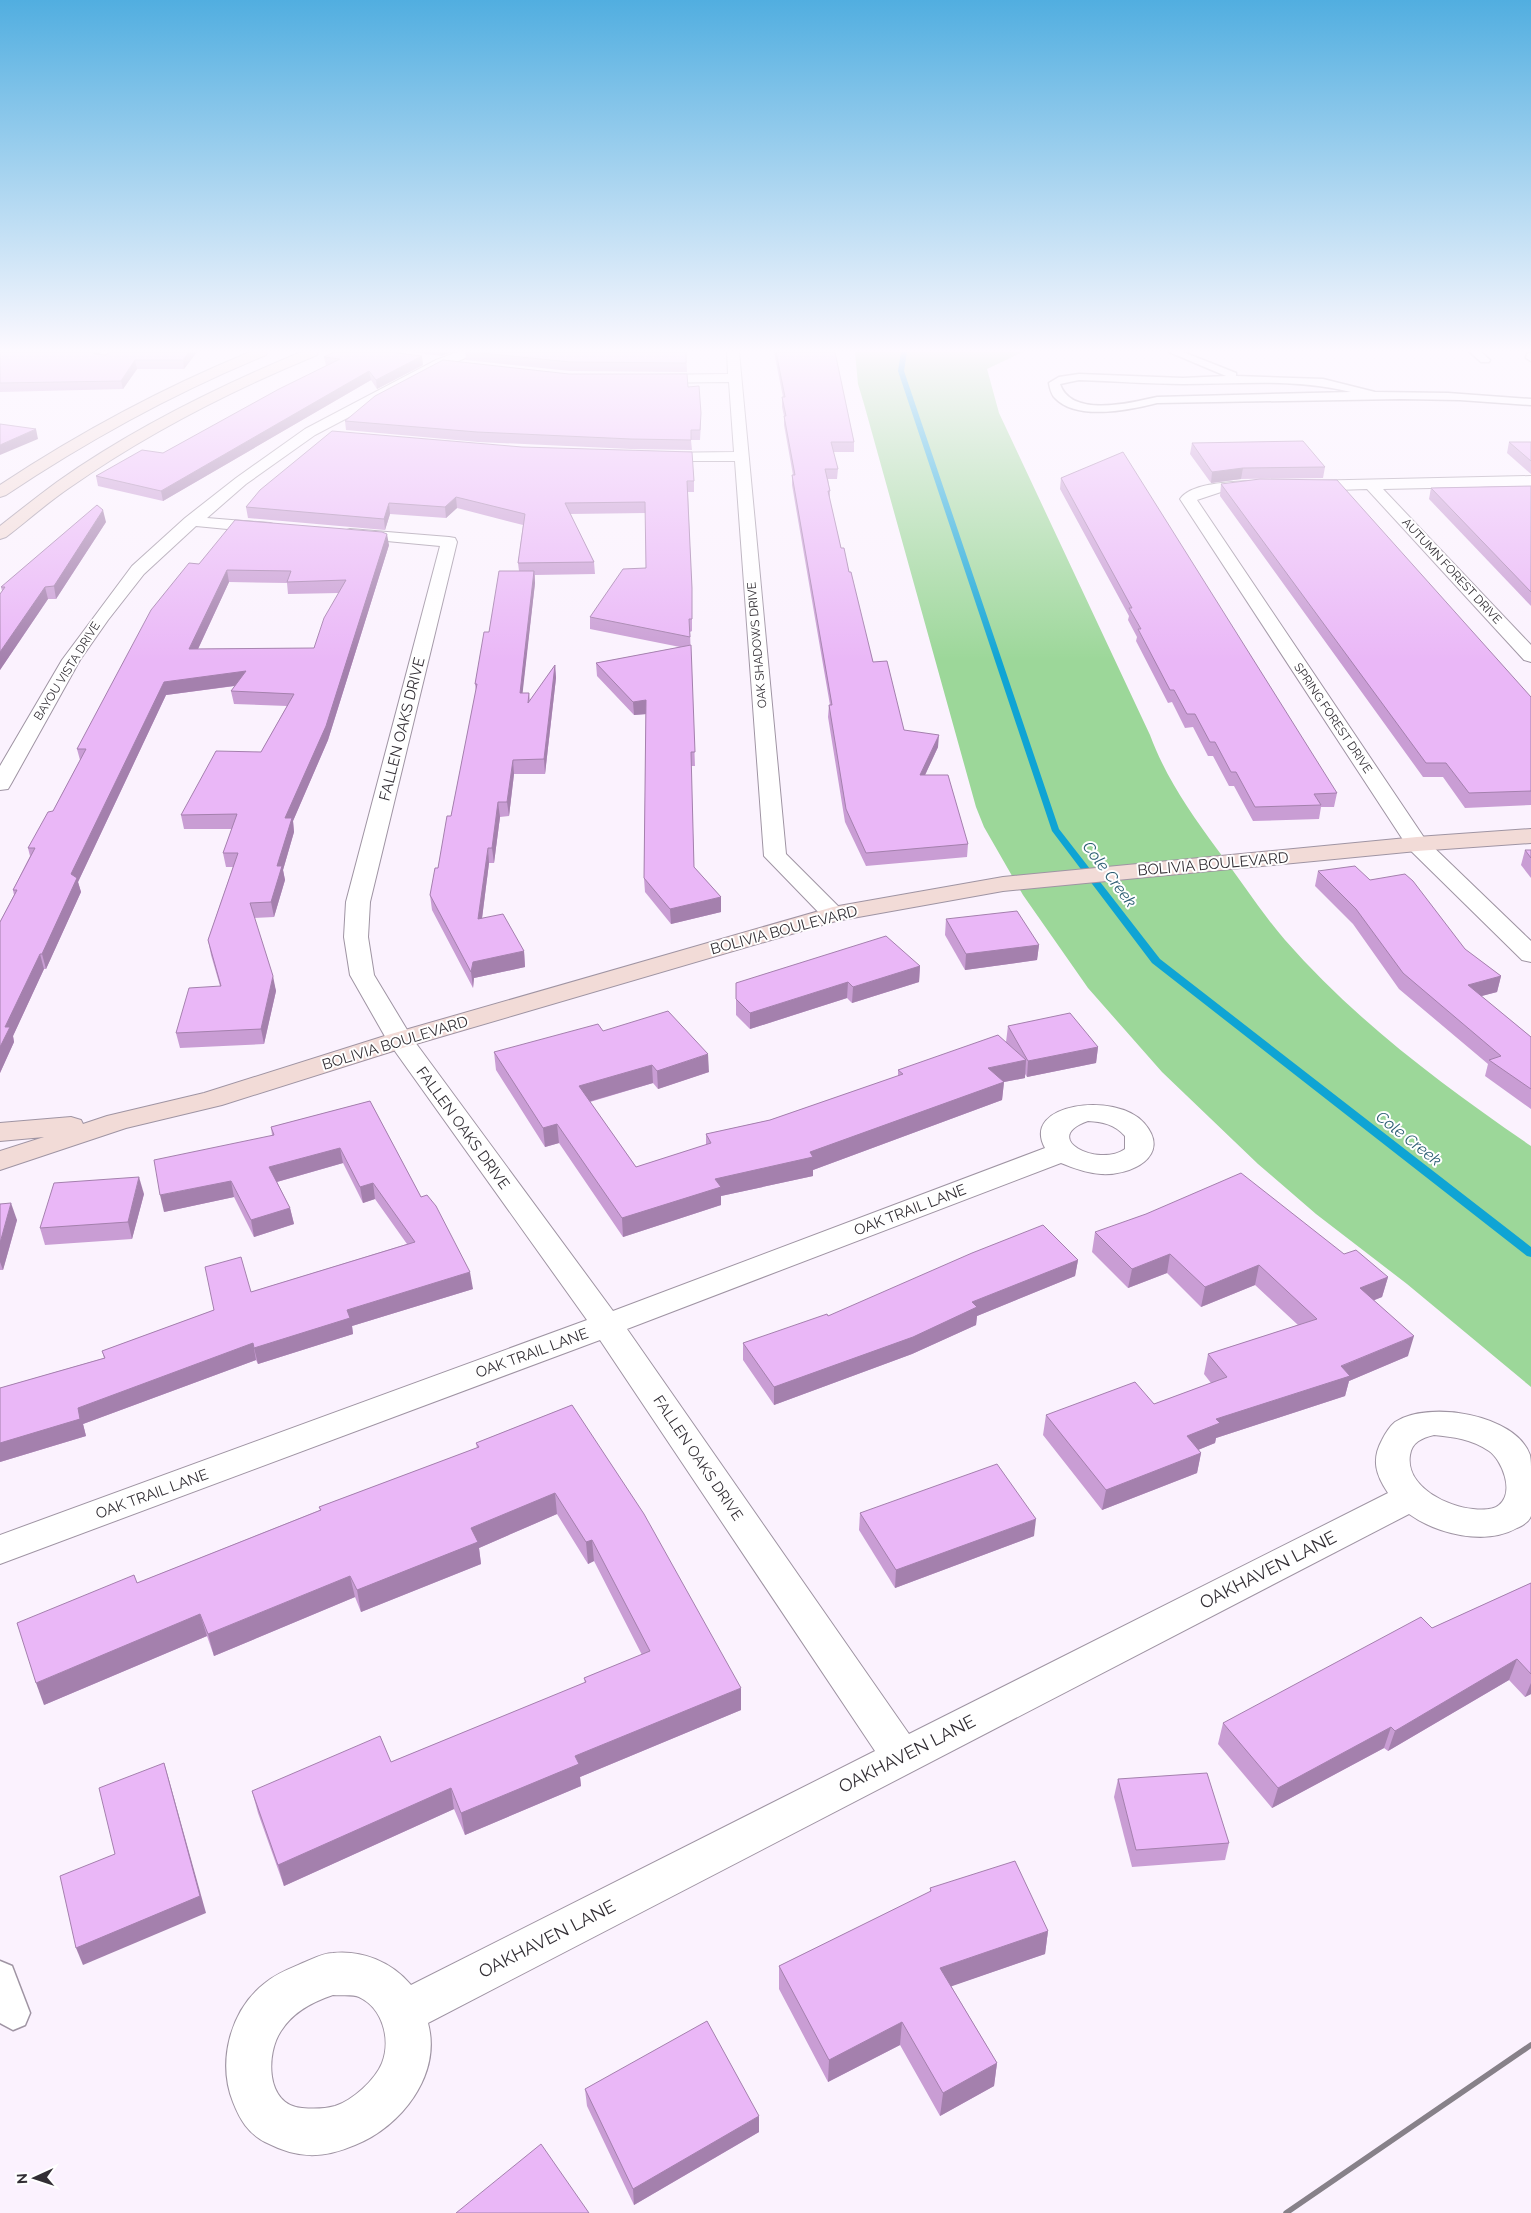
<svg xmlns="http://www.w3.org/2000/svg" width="1531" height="2213" font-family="Raleway,sans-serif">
  <rect width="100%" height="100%" fill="#fbf2fe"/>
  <!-- green -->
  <path fill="#9cd799" d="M855 352H1023L987 369 999 413 1150 735C1166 778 1190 812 1217 849 1240 879 1260 911 1285 940 1356 1021 1442 1085 1531 1146V1387L1407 1284 1316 1214 1258 1164 1162 1072 1088 988 1023 895 984 827 976 807 864 404 858 384Z"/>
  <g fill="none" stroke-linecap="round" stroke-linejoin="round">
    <!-- stream -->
    <path fill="#0fa4d4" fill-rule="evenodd" d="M901 352H907L904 371 1059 829 1160 959 1531 1247V1257L1527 1256 1152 963 1052 831 898 371Z"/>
    <!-- lane casing -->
    <g stroke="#9f94a3" stroke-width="3">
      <g id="lane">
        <path d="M1169 352H1183L1236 373V376L1323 379 1375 392 1448 393 1531 399V405L1460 400 1401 399 1157 403C1130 410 1076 421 1055 398 1051 394 1050 388 1049 383L1059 377 1079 374 1183 378 1226 376ZM1079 380C1114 381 1148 384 1183 384 1240 384 1294 378 1351 392L1157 397C1131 403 1071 418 1060 384Z"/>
        <path d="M1470 352H1481L1490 360 1489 362H1481Z"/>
        <path d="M1531 353V361L1526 358 1527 354Z"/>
        <path d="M0 1961 12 1966 30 2013 25 2025 13 2030 0 2023Z"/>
      </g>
    </g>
    <!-- street casing -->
    <g stroke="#9f94a3" stroke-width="2">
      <g id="street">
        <path d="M457 352H474L473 355 446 366 315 435 246 484 207 518 270 523 276 525 278 528 276 531 270 533 196 526 144 574 108 620 80 660 11 784 8 789 0 790V766L62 660 132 566 185 518 236 478 305 429 436 360Z"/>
        <path d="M727 352H739L786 854 841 909 845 914 841 919 833 921 825 919 764 856 735 461H655L650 460 648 457 650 454 655 453 734 452 729 382 649 383 642 379 649 375 728 374Z"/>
        <path d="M1531 476V486L1383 489 1531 645V662L1524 660 1367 489 1305 491 1300 489 1297 486 1300 483 1305 481Z"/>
        <path d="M1248 481 1262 483 1265 486 1262 489 1257 491 1221 492 1197 500 1425 839 1531 941V962L1522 960 1409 849 1180 499C1191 483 1230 482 1248 481Z"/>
        <path d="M350 529 449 537 455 538 457 542 370 902 368 937 374 975 412 1038 613 1311 1045 1148C1020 1103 1116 1091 1144 1123 1173 1156 1130 1176 1101 1174 1087 1173 1073 1168 1061 1163L627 1329 909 1734 1388 1493C1376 1475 1371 1460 1382 1440 1385 1434 1389 1427 1395 1422 1428 1400 1516 1414 1530 1455 1531 1460 1531 1466 1531 1470 1531 1480 1531 1508 1531 1516 1529 1522 1522 1526 1517 1528 1485 1546 1437 1534 1409 1514L428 2023C442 2075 401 2127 355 2145 322 2159 298 2159 265 2142 248 2133 240 2120 233 2102 217 2062 230 2010 265 1983 277 1973 291 1968 305 1962 314 1958 324 1953 333 1953 362 1950 392 1962 411 1985L875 1751 600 1340 0 1564V1535L587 1320 387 1040 350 975 344 937 346 902 440 546 344 537 342 534 344 531ZM1088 1121C1103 1122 1114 1124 1125 1136V1149C1098 1168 1039 1138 1088 1121ZM1434 1435C1453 1437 1472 1439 1489 1451 1502 1460 1515 1492 1499 1505 1493 1510 1482 1510 1473 1509 1448 1507 1405 1487 1410 1455 1412 1442 1422 1438 1434 1435ZM333 1995C341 1996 352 1994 359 1997 383 2008 391 2040 382 2063 375 2080 353 2100 335 2106 324 2109 313 2109 302 2108 265 2105 266 2053 281 2031 293 2012 312 2002 333 1995Z"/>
      </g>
    </g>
    <!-- secondary casing -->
    <g stroke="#9f94a3" stroke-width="2">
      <g id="secondary">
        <path d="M250 352H267L266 355C174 393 88 440 6 495L0 497V485C79 433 162 388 250 352Z"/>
        <path d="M301 352H318L317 355C230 391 146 434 69 488 47 503 27 521 6 537L0 539V526C19 511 38 496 57 482 132 429 217 387 301 352Z"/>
        <path d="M1531 829V843L1417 851 1003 891 836 921 409 1046 222 1105 126 1128 0 1170V1151L44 1137 0 1141V1123L71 1117 81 1120 83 1124 107 1116 204 1093 391 1034 833 907 1003 877 1417 837Z"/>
      </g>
    </g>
    <!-- lane -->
    <use href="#lane" fill="#fff" fill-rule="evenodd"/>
    <!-- street -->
    <use href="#street" fill="#fff" fill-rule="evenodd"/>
    <!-- secondary -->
    <use href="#secondary" fill="#f2dbd7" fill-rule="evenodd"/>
    <!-- rail -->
    <path stroke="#878189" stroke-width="5.5" d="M1286 2213 1531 2045"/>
  </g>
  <!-- wall -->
  <g fill="#c99dd4" fill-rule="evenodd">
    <path d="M0 352H101L98 355H106L197 352 184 369H137L123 389 0 392Z"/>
    <path d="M410 352H452L441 356Z"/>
    <path d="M465 352H686L687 372 570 371 466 360Z"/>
    <path d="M774 352H835L854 442V452H833L838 469 837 479H828L830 491V501L841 548 849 572 873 662 904 730 938 747 925 775 968 844 967 857 866 866 845 822 828 717 829 705H830L792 485V475H793L784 425V416L782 407V397H783Z"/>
    <path d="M324 357 423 365 377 389 371 380 163 501 98 486 96 476 163 453 326 366Z"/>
    <path d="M688 387 701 423 700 440H691L692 450 631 449 478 442 346 430 345 421Z"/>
    <path d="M1509 442H1531V474L1507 453Z"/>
    <path d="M1192 443 1325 467 1323 478 1241 479 1211 483 1190 454Z"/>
    <path d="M1061 478 1337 793 1334 807H1321L1319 819 1253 821 1234 786H1229L1213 756H1208L1193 727 1185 728 1172 702 1168 703 1136 641 1137 637 1128 620 1129 616 1060 489Z"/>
    <path d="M694 481V492H688L692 600V631L690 632 695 766H691L694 867 721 897V912L671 924 645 892 644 878 646 714 634 715 597 676 596 663 680 647 590 629V617L646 568V513L570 514 594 562 595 574 535 575V583L522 693H529L530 701 555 665 556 678 545 774H514L509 816 500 817 494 863H489L482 918 524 951 525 967 474 978 473 988 432 910 430 895 438 868 451 816 476 691 475 684 489 632 519 571 518 563 523 525 457 508 446 518 390 514 385 530 248 518 246 507Z"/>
    <path d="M1221 484 1531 697V805L1465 808 1443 777H1423L1220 496Z"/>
    <path d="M1531 486V606L1429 499 1431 488Z"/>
    <path d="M106 522 56 599H48L0 670 2 591 1 587Z"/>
    <path d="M389 545 328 740 293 821 294 832 283 870 285 880 274 917 254 918 276 991 264 1044 180 1048 176 1033 220 986 211 955 208 940 233 867H226L223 853 232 829H184L181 815 261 752 287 706 234 704 231 691 235 686 166 695 78 882 81 892 46 969H44L13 1036 14 1042 0 1073V922L14 895 13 890 30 856 28 848 53 811 80 760 77 749 199 564ZM229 582 287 583 288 594 339 593 314 648 198 649Z"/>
    <path d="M1525 850H1531V878L1521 865Z"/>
    <path d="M1318 871 1370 880 1501 976 1497 992 1481 996 1531 1037V1109L1485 1076 1488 1064 1399 989 1353 924 1315 886Z"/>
    <path d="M946 919 1039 945 1037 960 965 970 945 935Z"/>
    <path d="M920 966 919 982 852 1003 847 998 750 1029 736 1015V983Z"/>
    <path d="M1008 1026 1098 1047 1096 1063 1027 1077 1025 1074V1078L1004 1082 1002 1100 813 1170V1176L721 1196V1205L623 1237 559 1143 545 1147 496 1070 494 1052 603 1031 709 1072 658 1089 653 1083 590 1102 636 1167 706 1145V1134L770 1120 898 1076V1070L1006 1042Z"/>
    <path d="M370 1101 421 1197 473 1289 352 1326 353 1334 258 1364 256 1360 83 1424 86 1436 0 1462V1388L104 1358 102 1351 214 1310 251 1292 407 1244 375 1199 363 1203 343 1163 277 1182 290 1208 294 1224 254 1237 234 1197 164 1212 272 1135 271 1127Z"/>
    <path d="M144 1194 132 1239 45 1245 40 1228Z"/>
    <path d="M0 1204 17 1220 3 1270H0Z"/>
    <path d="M1095 1232 1344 1254 1388 1277 1382 1297 1374 1300 1408 1356 1349 1381 1345 1396 1216 1438 1215 1443 1198 1450 1201 1453 1197 1473 1102 1510 1043 1435 1046 1415 1154 1404 1211 1383 1204 1374 1208 1354 1298 1325 1255 1285 1201 1307 1167 1273 1128 1288 1092 1252Z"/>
    <path d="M1078 1260 1075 1276 977 1316 976 1325 912 1354 774 1405 743 1360V1343L828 1316Z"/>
    <path d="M572 1405 741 1710 580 1777 581 1786 465 1835 454 1809 284 1886 258 1813 252 1791 391 1762 585 1683 584 1678 642 1655 594 1561 588 1564 557 1514 479 1548 481 1564 361 1612 355 1597 214 1656 207 1636 44 1705 137 1583 320 1510 319 1507 477 1448 476 1443Z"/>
    <path d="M860 1513 1034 1536 895 1588 859 1530Z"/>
    <path d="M1531 1583V1694L1525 1697 1509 1680 1388 1751 1384 1748 1272 1808 1218 1744 1223 1723Z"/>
    <path d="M1118 1779 1229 1843 1225 1860 1132 1867 1114 1797Z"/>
    <path d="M930 1888 1048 1931 1045 1954 951 1986 997 2063 994 2086 940 2116 900 2045 828 2082 779 1989V1966L930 1892Z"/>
    <path d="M585 2089 759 2132 634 2205 587 2106Z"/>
  </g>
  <!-- shaded-wall -->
  <g fill="#a480ad">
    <path d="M92 352H101L93 359Z"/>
    <path d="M189 352H197L184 369 183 360Z"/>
    <path d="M440 352H452L441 356Z"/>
    <path d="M422 356 423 365 377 389 376 380Z"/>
    <path d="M135 360 137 369 123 389 121 381Z"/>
    <path d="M369 371 371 380 163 501 161 491Z"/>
    <path d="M36 429 38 439 0 455V445Z"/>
    <path d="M1243 468 1241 479 1211 483 1212 472Z"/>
    <path d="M456 497 457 508 446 518 445 507Z"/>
    <path d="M389 503 390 514 385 530 384 519Z"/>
    <path d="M103 510 106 522 56 599 54 586Z"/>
    <path d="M387 534 389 545 328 740 293 821 294 832 283 870 285 880 274 917 271 902 285 818Z"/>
    <path d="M227 570 229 582 192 662 189 649Z"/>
    <path d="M534 571 535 583 521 707 520 693Z"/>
    <path d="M45 587 48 599 0 670V652Z"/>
    <path d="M555 665 556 678 545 774 544 759Z"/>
    <path d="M246 671 248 684 166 695 78 882 81 892 46 969 42 954 71 874 164 682Z"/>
    <path d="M646 700 647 714 634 715 633 702Z"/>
    <path d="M939 735 938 747 919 788 920 775Z"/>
    <path d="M513 760 514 774 509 816 507 802Z"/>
    <path d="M498 802 500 817 494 863 492 848Z"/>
    <path d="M488 848 489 863 480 934 478 919Z"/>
    <path d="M721 897V912L671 924 670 909Z"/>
    <path d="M1039 945 1037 960 965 970 966 954Z"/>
    <path d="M524 951 525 967 474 978 473 988 471 972 473 962Z"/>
    <path d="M40 954 44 969 13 1036 14 1042 0 1073V1047L5 1027Z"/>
    <path d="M920 966 919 982 852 1003 853 987Z"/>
    <path d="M273 976 276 991 264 1044 261 1029Z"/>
    <path d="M1501 976 1497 992 1463 1001 1468 985Z"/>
    <path d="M848 982 847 998 750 1029V1013Z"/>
    <path d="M1098 1047 1096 1063 1027 1077 1028 1061Z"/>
    <path d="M708 1054 709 1072 658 1089 657 1071Z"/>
    <path d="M1026 1060 1025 1078 1004 1082 1002 1100 813 1170V1176L721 1196V1205L623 1237 622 1218 715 1179 810 1152 988 1068Z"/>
    <path d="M652 1065 653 1083 581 1104 579 1086Z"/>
    <path d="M557 1124 559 1143 545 1147 543 1128Z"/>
    <path d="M340 1148 343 1163 273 1183 269 1167Z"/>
    <path d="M139 1177 144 1194 132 1239 128 1222Z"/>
    <path d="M231 1181 234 1197 164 1212 160 1195Z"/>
    <path d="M373 1183 375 1199 363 1203 360 1187Z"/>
    <path d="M11 1203 17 1220 3 1270 0 1262V1243Z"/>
    <path d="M290 1208 294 1224 254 1237 251 1220Z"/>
    <path d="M1170 1254 1167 1273 1128 1288 1132 1269Z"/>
    <path d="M1078 1260 1075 1276 977 1316 976 1325 912 1354 774 1405V1387L972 1302Z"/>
    <path d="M1259 1265 1255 1285 1201 1307 1205 1287Z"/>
    <path d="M470 1272 473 1289 352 1326 353 1334 258 1364 254 1348 347 1310Z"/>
    <path d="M1388 1277 1382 1297 1355 1308 1360 1288Z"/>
    <path d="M1414 1336 1408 1356 1349 1381 1345 1396 1216 1438 1215 1443 1183 1456 1187 1436 1216 1419Z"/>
    <path d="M253 1343 256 1360 83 1424 86 1436 0 1462V1443L78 1408Z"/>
    <path d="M1201 1453 1197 1473 1102 1510 1106 1490Z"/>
    <path d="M555 1493 557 1514 479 1548 481 1564 361 1612 357 1590 471 1528Z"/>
    <path d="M1036 1519 1034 1536 895 1588 896 1570Z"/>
    <path d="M592 1540 594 1561 588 1564 586 1542Z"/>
    <path d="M350 1576 355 1597 214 1656 208 1634Z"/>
    <path d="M200 1614 207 1636 44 1705 36 1683Z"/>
    <path d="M1517 1659 1509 1680 1388 1751 1395 1731Z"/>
    <path d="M1531 1683V1694L1525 1697Z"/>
    <path d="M741 1688V1710L580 1777 581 1786 465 1835 461 1813 575 1756Z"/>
    <path d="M1391 1727 1384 1748 1272 1808 1278 1788Z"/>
    <path d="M164 1763 169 1780 206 1913 83 1965 76 1948Z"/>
    <path d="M451 1788 454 1809 284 1886 278 1865Z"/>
    <path d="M1048 1931 1045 1954 938 1991 940 1968Z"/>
    <path d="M902 2022 900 2045 828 2082 829 2060Z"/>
    <path d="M997 2063 994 2086 940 2116 943 2093Z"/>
    <path d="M759 2116V2132L634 2205 633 2189Z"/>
  </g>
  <!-- building -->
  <g fill="#eab7f7" stroke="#a480ad" fill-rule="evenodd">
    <path d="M0 352H92L94 354 106 355 110 352H189L183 360H135L121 381 0 383Z"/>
    <path d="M334 352H390L422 356 376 380 369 371 161 491 96 476 142 450 163 453 279 389 340 359 324 357Z"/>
    <path d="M472 352H686V363L570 362Z"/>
    <path d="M776 352H835L854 442H831L838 469H825L830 491H828L841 548H844L849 572H851L873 662 887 661 904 730 939 735 920 775H948L968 844 866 853 846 809 829 705H832L792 475H795L784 416H786L782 397H785Z"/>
    <path d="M443 360 569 374H687L688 387 699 386 701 413 700 430H691V440L631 439 477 432 345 421 375 396Z"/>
    <path d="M0 424 36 429 0 445Z"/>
    <path d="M332 431 522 447 692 452 694 481H687L692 588V619H689L690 637 590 617 623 569 646 568 645 502 565 503 594 562 518 563 525 514 456 497 445 507 389 503 384 519 246 507 260 490Z"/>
    <path d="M1303 441 1325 467 1243 468 1212 472 1192 443Z"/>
    <path d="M1509 442H1531V461Z"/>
    <path d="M1123 452 1337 793 1314 794 1321 805 1255 807 1236 772H1231L1215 742H1210L1195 714H1187L1174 690H1170L1138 629H1141L1129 608H1132L1061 478Z"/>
    <path d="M1260 479 1337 480 1531 697V791L1469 793 1446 763H1426L1221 484Z"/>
    <path d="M1531 486V592L1431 488Z"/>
    <path d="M97 505 103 510 54 586 45 587 0 652V594L5 587H1Z"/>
    <path d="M235 520 382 532 387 534 326 726 285 818H292L277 866H282L271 902 250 903 273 976 261 1029 176 1033 189 988 221 986 208 940 238 853H223L237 814 181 815 216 751 261 752 294 694 231 691 246 671 164 682 71 874 77 878 42 954H40L5 1027H10L0 1047V922L17 890H13L35 848H28L48 812 53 811 86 749H77L151 610 189 563 199 564ZM227 570 291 571 287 582 346 580 324 618 314 648 189 649Z"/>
    <path d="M499 571H534L520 693H529L528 703 555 665 544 759 513 760 507 802H498L492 848H488L478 919 503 914 524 951 473 962 471 972 430 895 435 868H438L447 816H451L477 684H475L484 632H489Z"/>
    <path d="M691 645 695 752H691L694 867 721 897 670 909 644 878 646 700 633 702 596 663Z"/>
    <path d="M1525 850H1531V858Z"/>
    <path d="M1355 866 1370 880 1405 874 1413 881 1465 949 1501 976 1468 985 1531 1037V1089L1489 1060 1501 1056 1403 973 1356 909 1318 871Z"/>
    <path d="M1017 911 1039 945 966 954 946 919Z"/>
    <path d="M886 936 920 966 853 987 848 982 750 1013 736 999V983Z"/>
    <path d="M668 1011 708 1054 657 1071 652 1065 579 1086 636 1167 711 1143 706 1134 770 1120 903 1074 898 1070 998 1035 1026 1060 988 1068 1004 1082 810 1152 813 1157 715 1179 721 1187 622 1218 557 1124 543 1128 494 1052 598 1024 603 1031Z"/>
    <path d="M1070 1013 1098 1047 1028 1061 1008 1026Z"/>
    <path d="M370 1101 421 1197 427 1195 436 1206 470 1272 347 1310 350 1318 254 1348 253 1343 78 1408 80 1419 0 1443V1388L105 1358 102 1351 214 1310 205 1267 241 1257 251 1292 415 1242 373 1183 360 1187 340 1148 269 1167 290 1208 251 1220 231 1181 160 1195 154 1160 274 1135 271 1127Z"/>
    <path d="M1241 1173 1344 1254 1356 1250 1388 1277 1360 1288 1414 1336 1341 1366 1350 1376 1216 1419 1220 1423 1187 1436 1201 1453 1106 1490 1046 1415 1135 1382 1154 1404 1227 1377 1208 1354 1317 1319 1259 1265 1205 1287 1170 1254 1132 1269 1095 1232 1146 1214Z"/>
    <path d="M139 1177 128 1222 40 1228 54 1183Z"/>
    <path d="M11 1203 0 1243V1204Z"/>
    <path d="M1043 1225 1078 1260 972 1302 977 1307 913 1337 774 1387 743 1343 827 1314 828 1316 972 1253Z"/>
    <path d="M572 1405 644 1514 741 1688 575 1756 579 1764 461 1813 451 1788 278 1865 252 1791 380 1736 391 1762 586 1682 584 1678 650 1651 592 1540 586 1542 555 1493 471 1528 478 1542 357 1590 350 1576 208 1634 200 1614 36 1683 17 1623 134 1575 137 1583 321 1510 319 1507 479 1447 476 1443Z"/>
    <path d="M997 1464 1036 1519 896 1570 860 1513Z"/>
    <path d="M1531 1583V1674L1517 1659 1395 1731 1391 1727 1278 1788 1223 1723 1421 1617 1432 1628Z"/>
    <path d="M164 1763 200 1896 76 1948 60 1876 115 1854 99 1788Z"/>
    <path d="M1207 1773 1229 1843 1136 1850 1118 1779Z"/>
    <path d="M1015 1861 1048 1931 940 1968 997 2063 943 2093 902 2022 829 2060 779 1966 931 1891 930 1888Z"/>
    <path d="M707 2021 759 2116 633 2189 585 2089Z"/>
    <path d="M541 2144 589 2213H456Z"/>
  </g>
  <!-- sky -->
  <linearGradient id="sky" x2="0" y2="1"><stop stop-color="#51aee0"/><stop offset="0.53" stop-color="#fdf9ff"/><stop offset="1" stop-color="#fdf9ff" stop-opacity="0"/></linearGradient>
  <rect width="1531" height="662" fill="url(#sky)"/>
  <g text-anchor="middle" stroke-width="4" stroke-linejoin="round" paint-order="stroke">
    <!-- far-street labels -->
    <g font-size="12" fill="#322e34" stroke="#fff">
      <text transform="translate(1452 571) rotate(47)" y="4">AUTUMN FOREST DRIVE</text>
      <text transform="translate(757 645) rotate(-95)" y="4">OAK SHADOWS DRIVE</text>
      <text transform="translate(67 671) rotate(-58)" y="4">BAYOU VISTA DRIVE</text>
      <text transform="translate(1333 718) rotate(56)" y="4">SPRING FOREST DRIVE</text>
    </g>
    <!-- street labels -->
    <g font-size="15" fill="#322e34" stroke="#fff">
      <text transform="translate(402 729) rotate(-76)" y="5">FALLEN OAKS DRIVE</text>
      <text transform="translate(1213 864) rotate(-5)" y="5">BOLIVIA BOULEVARD</text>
      <text transform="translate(784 930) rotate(-15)" y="5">BOLIVIA BOULEVARD</text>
      <text transform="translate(395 1043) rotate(-17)" y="5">BOLIVIA BOULEVARD</text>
      <text transform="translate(463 1128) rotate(54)" y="5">FALLEN OAKS DRIVE</text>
      <text transform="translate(910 1210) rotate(-21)" y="5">OAK TRAIL LANE</text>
      <text transform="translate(532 1353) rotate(-20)" y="5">OAK TRAIL LANE</text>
      <text transform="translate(698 1458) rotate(56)" y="5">FALLEN OAKS DRIVE</text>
      <text transform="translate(152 1494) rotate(-20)" y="5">OAK TRAIL LANE</text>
    </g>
    <!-- water labels -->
    <g font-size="16" font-style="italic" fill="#2c5e73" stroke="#fff">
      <text transform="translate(1110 874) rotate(53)" y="6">Cole Creek</text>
      <text transform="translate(1409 1138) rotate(38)" y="6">Cole Creek</text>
    </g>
    <!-- near-street labels -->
    <g font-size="18" fill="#322e34" stroke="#fff">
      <text transform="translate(1268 1570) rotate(-27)" y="6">OAKHAVEN LANE</text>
      <text transform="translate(907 1754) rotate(-27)" y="6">OAKHAVEN LANE</text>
      <text transform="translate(547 1939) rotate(-27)" y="6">OAKHAVEN LANE</text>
    </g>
  </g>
  <!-- north arrow -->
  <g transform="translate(35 2178) rotate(267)" stroke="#ffffff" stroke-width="4" paint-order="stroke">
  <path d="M0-4L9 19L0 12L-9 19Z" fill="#322e34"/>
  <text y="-8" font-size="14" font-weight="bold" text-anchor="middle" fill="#322e34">N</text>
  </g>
</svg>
